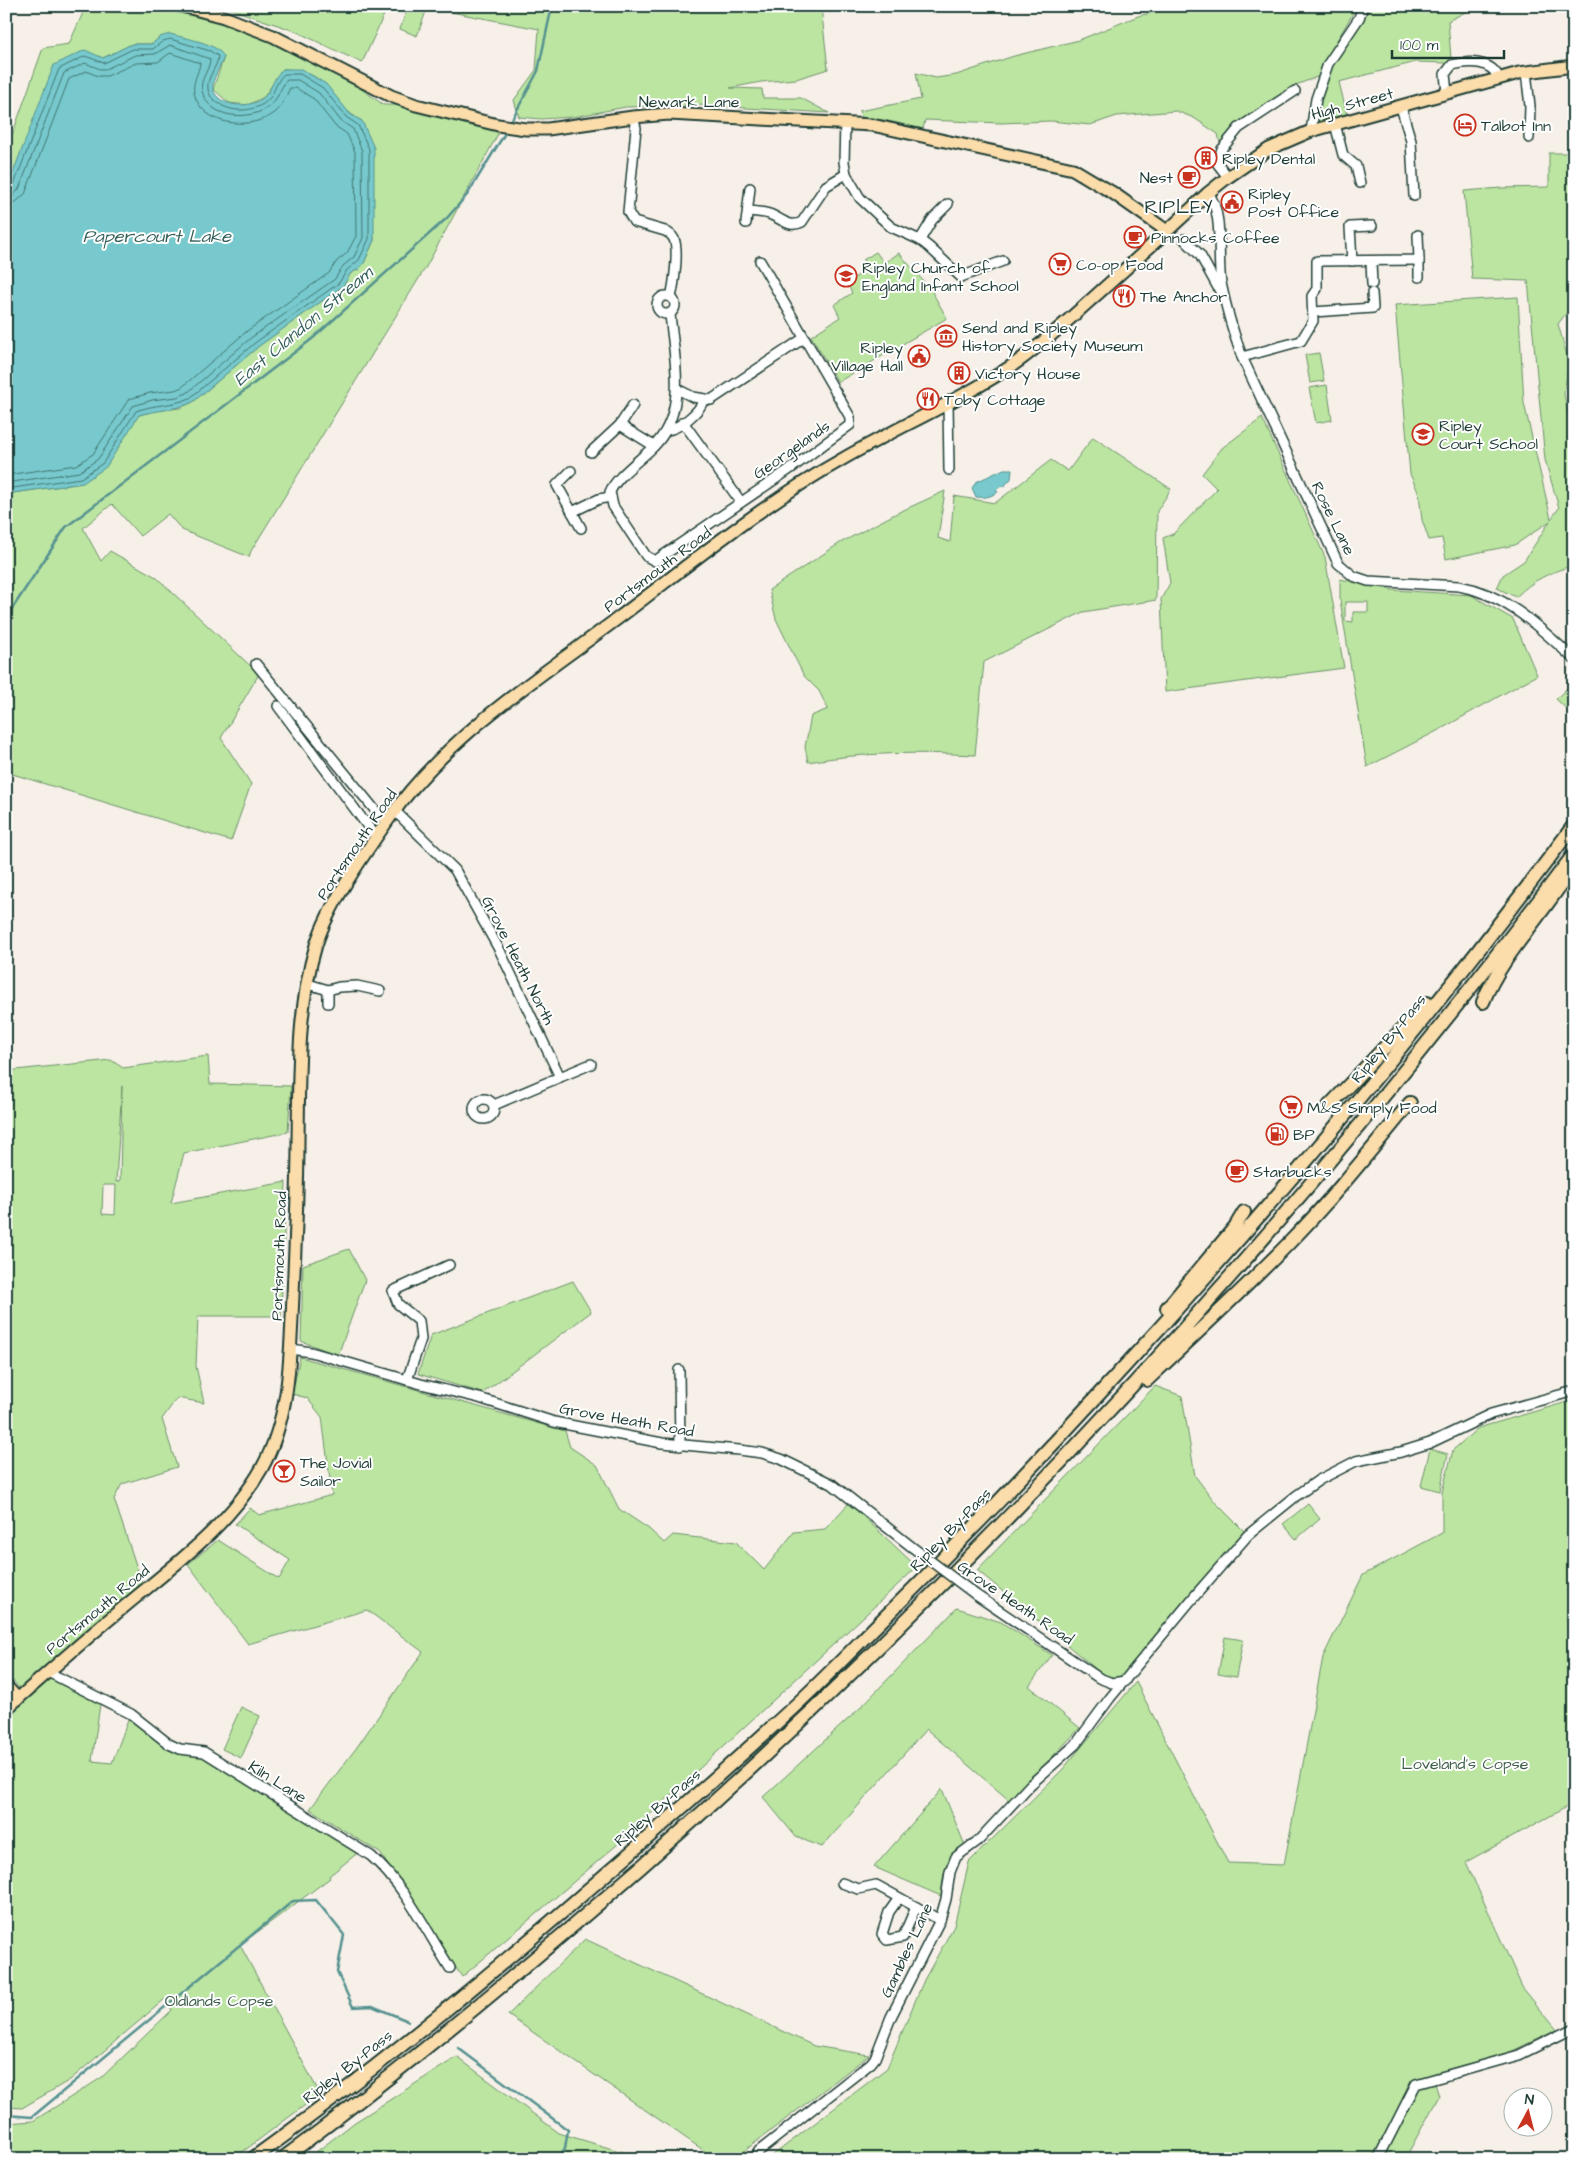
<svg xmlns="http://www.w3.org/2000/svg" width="1580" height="2165" font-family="'Architects Daughter',sans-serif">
  <rect width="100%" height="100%" fill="#f7f0e8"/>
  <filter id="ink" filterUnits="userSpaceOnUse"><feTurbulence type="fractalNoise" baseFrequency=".02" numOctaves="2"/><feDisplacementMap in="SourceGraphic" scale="10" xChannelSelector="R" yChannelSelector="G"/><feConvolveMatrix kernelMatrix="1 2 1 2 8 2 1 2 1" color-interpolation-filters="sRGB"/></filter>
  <g filter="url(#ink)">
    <!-- green -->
    <g fill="#bbe5a1" stroke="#6d916a" fill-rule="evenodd">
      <path d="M86 6H140L217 20 275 43 357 86 384 105H402L499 132 426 267 251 551 249 557 182 530 168 514 140 536 112 504 83 528 101 561 110 551 156 577 259 674 221 738 251 784 231 841 6 772V494L83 483 139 415 154 411 180 408 193 402 259 346 343 286 351 273 359 269 364 263 374 240 362 121C328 103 331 69 283 69L264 97 248 105 229 103 213 89 224 57 160 37 152 44H132L103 58 6 191V152L43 48 69 44Z"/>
      <path d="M222 6H388L362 63 295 31Z"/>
      <path d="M408 6H428L417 36 400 29Z"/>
      <path d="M453 6H821L828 69 796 79 761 82 730 88 762 89 763 98H801L829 113 697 105 626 107 573 117 541 119 519 117 514 100 536 70 539 29 451 12Z"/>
      <path d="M1181 6H1357L1328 56 1322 75 1296 85 1233 132 1223 144 1220 143 1218 134 1194 118 1176 111 1117 116 1090 125 1051 121 1001 123 925 120 923 129 884 120 862 118 859 111 921 99 916 73 936 78 956 75 1014 56 1079 40 1138 16Z"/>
      <path d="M1367 6H1500L1473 8 1448 21 1451 58 1446 63 1416 62 1339 82 1347 115 1320 122 1316 120C1320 76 1345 43 1367 6Z"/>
      <path d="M1549 153H1574V303L1558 324 1569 362 1564 394 1574 443V565C1549 573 1534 579 1516 597L1497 588 1503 575 1524 561 1550 521 1515 545 1446 559 1442 538 1429 540 1422 520 1419 494 1410 474 1395 305 1518 297 1524 403 1551 519 1559 508 1545 460 1528 281 1472 279 1464 191 1501 188 1549 187Z"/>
      <path d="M876 252 884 263 899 253 931 290 947 318 838 382 811 336 840 317 834 305 852 293 847 283 867 269 863 260Z"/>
      <path d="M1319 353 1324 381 1310 383 1305 355Z"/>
      <path d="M1327 385 1332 420 1316 423 1309 388Z"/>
      <path d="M1262 418 1325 557 1344 668 1165 692 1161 599 1170 583 1163 538 1173 534 1217 489 1202 474 1222 448Z"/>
      <path d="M1093 437 1171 489 1157 511 1156 600 1083 612 984 662 975 755C918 752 864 752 808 762L805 747 811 716 828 709 819 691 804 676 793 654 776 619 769 590 840 543 895 514 945 491 938 538 950 542 954 496 995 503 1051 460 1068 471Z"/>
      <path d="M1340 579 1393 590 1471 595 1513 619 1537 675 1441 729 1367 767 1340 600ZM1345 602H1368V612H1353V622L1345 621Z"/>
      <path d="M1574 681V716L1556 699Z"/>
      <path d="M208 1056 210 1084 291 1086 288 1132 184 1153 171 1203 286 1182 281 1316H198L196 1366 204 1403 177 1398 162 1419 177 1467 122 1484 114 1499 142 1583 21 1690 6 1673V1572L9 1568 6 1566V1071L111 1060 123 1068ZM122 1086 120 1181 116 1182V1181ZM103 1185H116L115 1215 102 1214Z"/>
      <path d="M349 1249 365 1280 338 1355 301 1341 303 1265Z"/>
      <path d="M573 1281 591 1312 483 1393 418 1374 431 1335Z"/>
      <path d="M300 1357 565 1431 570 1447 597 1465 619 1509 649 1529 664 1543 673 1535 736 1542 764 1570 794 1532 825 1529 849 1503 917 1567 618 1844 462 1977 380 1853 310 1809 357 1747 423 1652 367 1610 248 1644 188 1564 218 1540 279 1579 290 1560 235 1524 250 1508 259 1515 332 1495 322 1417 307 1398 292 1394Z"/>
      <path d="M1155 1386 1182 1396 1195 1476 1215 1502 1244 1531 1125 1674 1116 1678 1103 1675 977 1570Z"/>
      <path d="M1574 1400V1803L1466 1862 1522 1987 1557 2030 1510 2052 1432 2074 1439 2096 1405 2159H768L887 2068 924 1980 954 1926 969 1862 1063 1769 1136 1682 1228 1863 1284 1865 1323 1657 1363 1575 1442 1533V1492L1453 1450 1478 1428Z"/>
      <path d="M1430 1449 1448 1454 1440 1491 1421 1486Z"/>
      <path d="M1308 1504 1320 1519 1296 1539 1283 1524Z"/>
      <path d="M957 1608 1001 1622 1052 1655 1029 1686 1080 1728 1010 1801 926 1729 822 1847 796 1837 763 1797 858 1710Z"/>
      <path d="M1225 1637 1243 1640 1236 1677 1218 1674Z"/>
      <path d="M50 1678 100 1704 92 1761 112 1763 130 1715 158 1738 203 1753 360 1851 329 1876 330 1878 240 1945 320 2094 233 2159H6V2123L33 2121 101 2078 172 2010 165 1999 70 2080 22 2108 6 2107V1715Z"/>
      <path d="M241 1707 260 1716 241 1758 222 1749Z"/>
      <path d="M942 1789 966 1848C942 1859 944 1873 941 1896L874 1867Z"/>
      <path d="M585 1939 814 2046 869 2055 734 2159H716L508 2015Z"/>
      <path d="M457 2057 559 2133 646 2159H307L355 2122Z"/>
    </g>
    <!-- water -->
    <g fill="#77c9cd" stroke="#549190">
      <path d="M170 34C184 38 218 43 224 57 221 66 211 80 213 89 218 108 252 109 264 97 272 90 273 77 283 69H301L326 84 350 114 362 121 374 148V240L364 263 359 269 351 273 343 286 259 346 193 402C176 410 157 410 139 415L106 467 83 483 6 494V191L54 65 85 50 103 58 132 44H152L160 37Z"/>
      <path d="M1004 469H1012L1011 479 1003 487 1001 486 996 490 998 492C990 497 985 498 976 497L972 488 976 482Z"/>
    </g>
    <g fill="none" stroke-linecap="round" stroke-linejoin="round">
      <!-- shore -->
      <g stroke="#427571" stroke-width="1">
        <path d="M6 190 13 187 59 69 85 56 104 63 133 49H153L163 41 170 39 210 51 218 56C218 67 206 77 208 89 209 98 216 102 223 106 236 113 257 111 268 100 275 93 276 81 284 74H300L323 88 346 117 358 125 369 149V239L359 260 347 270 339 283 256 342 190 398C173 406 154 404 136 411L103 463 81 478 6 489"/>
        <path d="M6 197 14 195 19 189 64 73 85 63 100 69H106L135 55 155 54 170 45 210 59C210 70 199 79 202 91 209 120 251 121 270 106 278 100 280 87 287 80H298L319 93 341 121 353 129 362 151 363 238 354 257 343 266 335 279 252 337 187 393 177 397 152 400 133 406 98 459 79 472 6 483"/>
        <path d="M6 204 16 202 25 194 69 79 86 71 98 76H107L136 63 158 62 170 53 200 63C199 73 192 81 194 93 202 127 252 131 276 112 282 106 286 96 290 88H296L314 99 335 126 347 134 355 152 356 236 347 253 337 261 329 273 247 331 182 387 175 390 150 393 129 399 93 454 76 465 6 475"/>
      </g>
      <!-- stream -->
      <g stroke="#549190" stroke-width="2.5">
        <path d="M510 123 538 71 552 6"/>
        <path d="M6 618 66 527 312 339 447 218 467 195 507 130"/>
        <path d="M458 2048 568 2130 565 2148 558 2159"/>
        <path d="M6 2115 32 2117 293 1901 316 1900 344 1935 337 1972 353 2007 372 2006 408 2021"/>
      </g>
      <!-- minor casing -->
      <g stroke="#1f3d34" stroke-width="12">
        <g id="minor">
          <path d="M1526 72 1530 106 1529 138"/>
          <path d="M1447 93 1445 74 1452 65C1469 61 1492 60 1499 79"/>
          <path d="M1401 107 1411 141 1414 196"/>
          <path d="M633 117 636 128 628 212 634 222 665 231C669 233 672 235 674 239 679 250 674 285 671 297"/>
          <path d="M845 123 844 162 846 174 860 198 891 227 920 240 929 247 961 277 1003 261"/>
          <path d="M1335 124 1343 155 1356 166 1360 183"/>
          <path d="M1311 131 1316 99 1328 64 1359 18 1363 6"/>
          <path d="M1225 145 1239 128 1295 91"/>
          <path d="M1222 149 1217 163 1228 177"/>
          <path d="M1208 193C1224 212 1217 258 1221 283 1226 308 1233 332 1242 357L1338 563 1353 576 1368 581 1459 586C1506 594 1540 628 1574 659"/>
          <path d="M749 211C756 212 763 212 769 214 781 218 789 229 802 222L826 186 846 174"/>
          <path d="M746 223 750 188"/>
          <path d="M1184 239 1200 255 1221 293"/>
          <path d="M920 240 932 220 948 204"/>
          <path d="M1419 260V277"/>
          <path d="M1352 261 1350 227 1372 226"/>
          <path d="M1371 261 1372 284"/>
          <circle cx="666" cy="305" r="9"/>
          <path d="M1313 312 1373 308 1372 293"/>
          <path d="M670 314C674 359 689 413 652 448 640 460 616 477 610 492L613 506 646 556 655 561 793 467 850 425V417L760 261"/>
          <path d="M1242 357 1301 341 1313 321 1312 296 1317 289V261L1419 260 1418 235"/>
          <path d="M677 389 693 397 711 400 804 338"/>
          <path d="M948 402 949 470"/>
          <path d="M683 422 741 502"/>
          <path d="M620 425 654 446"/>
          <path d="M667 430C679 429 701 411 703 400"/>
          <path d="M591 452 620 425 633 405"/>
          <path d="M571 471 557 485 581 528"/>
          <path d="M572 512 599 499 611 497"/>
          <path d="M256 664 379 815 387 822"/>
          <path d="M278 706 369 828 377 836"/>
          <path d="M395 811 455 870 500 951 560 1077 494 1105"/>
          <path d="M308 984 328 990 339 987 357 986 380 991"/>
          <path d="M328 990V1003"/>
          <path d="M560 1077 591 1064"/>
          <circle cx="484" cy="1109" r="10"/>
          <path d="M291 1349 311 1352 421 1384 479 1398 554 1422 662 1443 739 1450 762 1453 781 1459 832 1484 912 1547"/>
          <path d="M679 1370 680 1446"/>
          <path d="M407 1380 421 1339 419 1321 398 1304 393 1291 449 1265"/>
          <path d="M976 1595 1099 1678 1112 1683 1125 1681"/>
          <path d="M48 1672 131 1714 169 1744 180 1749 204 1752 371 1856C405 1886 426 1930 450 1968"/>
          <path d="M842 1883 858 1889 876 1885 940 1920"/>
          <path d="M899 1898 889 1912 882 1934 887 1940 903 1937 916 1907"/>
          <path d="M754 2159 759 2151 871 2063 875 2058 891 2017 940 1920 946 1899 950 1872 956 1857 979 1840 1030 1785 1076 1744 1110 1698 1193 1598 1248 1535 1296 1496 1319 1480 1356 1461 1401 1452 1430 1443 1491 1414 1574 1391"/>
          <path d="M1378 2159 1416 2084 1519 2055 1574 2028"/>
        </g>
      </g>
      <!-- major casing -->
      <g stroke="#1f3d34" stroke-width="15">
        <g id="major">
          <path d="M183 6 224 17 273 36 391 96 416 105 498 125 526 129H548L633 117 669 114 872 125 1073 169 1113 193 1167 231"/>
          <path d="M6 1686 18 1699"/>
          <path d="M6 1709C45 1675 84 1640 124 1607 173 1566 230 1525 262 1468 291 1415 290 1355 293 1296 295 1245 298 1193 298 1141 299 1077 297 1008 316 945 329 904 363 856 388 820 447 735 540 677 621 616 692 562 763 504 841 460 898 427 959 401 1013 365 1042 345 1067 321 1093 298 1131 264 1170 229 1208 193L1228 177 1269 149 1311 131 1519 73 1574 66"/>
        </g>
      </g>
      <!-- highway casing -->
      <g stroke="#1f3d34" stroke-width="16">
        <g id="highway">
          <path d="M1483 1002C1502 954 1546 912 1572 867"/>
          <path d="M1329 1106 1427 1003"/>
          <path d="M1167 1308 1235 1227 1244 1212"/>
          <path d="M1147 1380C1195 1335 1243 1290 1289 1243 1332 1199 1371 1150 1410 1103"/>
          <path d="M252 2159C383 2065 507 1961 628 1855 685 1805 742 1755 797 1704 825 1678 851 1651 878 1624 954 1549 1029 1471 1101 1392 1269 1211 1426 1024 1574 825"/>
          <path d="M282 2159C406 2068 525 1968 641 1867 988 1562 1296 1223 1574 854"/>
        </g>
      </g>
      <!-- minor -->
      <use href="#minor" stroke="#fff" stroke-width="9"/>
      <!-- major -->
      <use href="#major" stroke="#fbdcab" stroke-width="11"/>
      <!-- highway -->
      <use href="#highway" stroke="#fbdcab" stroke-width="12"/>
      <!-- minor-bridge casing -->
      <g stroke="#1f3d34" stroke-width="12" stroke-linecap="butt">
        <path id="minor-bridge" d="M912 1547 976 1595"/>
      </g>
      <!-- minor-bridge -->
      <use href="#minor-bridge" stroke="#fff" stroke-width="9"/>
    </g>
  </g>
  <!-- icons -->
  <defs>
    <g id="hotel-ring" transform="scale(1.125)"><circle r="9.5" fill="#fff" stroke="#c8321e" stroke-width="1.5"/><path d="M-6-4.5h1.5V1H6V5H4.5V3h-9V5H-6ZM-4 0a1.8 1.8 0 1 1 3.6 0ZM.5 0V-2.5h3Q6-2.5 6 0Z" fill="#c8321e"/></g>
    <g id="building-ring" transform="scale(1.125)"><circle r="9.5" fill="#fff" stroke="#c8321e" stroke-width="1.5"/><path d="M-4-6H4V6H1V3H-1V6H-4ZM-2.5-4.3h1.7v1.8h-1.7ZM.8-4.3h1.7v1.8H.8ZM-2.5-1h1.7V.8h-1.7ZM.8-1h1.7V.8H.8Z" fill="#c8321e"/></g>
    <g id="cafe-ring" transform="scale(1.125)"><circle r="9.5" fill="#fff" stroke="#c8321e" stroke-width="1.5"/><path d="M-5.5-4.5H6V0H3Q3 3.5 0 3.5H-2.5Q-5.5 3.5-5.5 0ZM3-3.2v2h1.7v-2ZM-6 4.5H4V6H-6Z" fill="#c8321e"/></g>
    <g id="civic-ring" transform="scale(1.125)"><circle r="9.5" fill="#fff" stroke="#c8321e" stroke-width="1.5"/><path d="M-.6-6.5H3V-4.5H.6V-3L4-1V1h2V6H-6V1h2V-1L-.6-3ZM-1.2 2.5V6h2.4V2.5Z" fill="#c8321e"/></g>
    <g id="supermarket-ring" transform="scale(1.125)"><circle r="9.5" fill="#fff" stroke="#c8321e" stroke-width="1.5"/><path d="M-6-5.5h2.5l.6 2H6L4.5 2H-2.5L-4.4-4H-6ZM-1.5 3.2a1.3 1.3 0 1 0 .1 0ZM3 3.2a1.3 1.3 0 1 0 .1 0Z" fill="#c8321e"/></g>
    <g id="school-ring" transform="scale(1.125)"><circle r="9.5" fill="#fff" stroke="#c8321e" stroke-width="1.5"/><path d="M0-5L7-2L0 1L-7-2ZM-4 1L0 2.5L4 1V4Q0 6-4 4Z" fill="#c8321e"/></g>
    <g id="restaurant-ring" transform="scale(1.125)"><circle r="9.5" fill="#fff" stroke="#c8321e" stroke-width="1.5"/><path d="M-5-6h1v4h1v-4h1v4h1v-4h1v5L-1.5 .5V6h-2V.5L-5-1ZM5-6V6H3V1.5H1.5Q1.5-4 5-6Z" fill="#c8321e"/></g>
    <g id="museum-ring" transform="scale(1.125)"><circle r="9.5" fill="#fff" stroke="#c8321e" stroke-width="1.5"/><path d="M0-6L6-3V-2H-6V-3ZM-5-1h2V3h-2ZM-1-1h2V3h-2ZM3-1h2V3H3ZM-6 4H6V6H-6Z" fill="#c8321e"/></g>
    <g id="fuel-ring" transform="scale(1.125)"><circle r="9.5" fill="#fff" stroke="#c8321e" stroke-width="1.5"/><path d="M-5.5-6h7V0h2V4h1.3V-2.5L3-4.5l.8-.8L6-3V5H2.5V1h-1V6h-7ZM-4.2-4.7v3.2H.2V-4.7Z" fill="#c8321e"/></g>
    <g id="bar-ring" transform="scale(1.125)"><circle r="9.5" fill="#fff" stroke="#c8321e" stroke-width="1.5"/><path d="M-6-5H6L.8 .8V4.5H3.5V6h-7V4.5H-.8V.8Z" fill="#c8321e"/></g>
  </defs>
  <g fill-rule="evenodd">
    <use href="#hotel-ring" x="1465" y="125"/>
    <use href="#building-ring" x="1206" y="158"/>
    <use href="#cafe-ring" x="1189" y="177"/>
    <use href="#civic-ring" x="1232" y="202"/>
    <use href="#cafe-ring" x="1135" y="237"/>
    <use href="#supermarket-ring" x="1060" y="264"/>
    <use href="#school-ring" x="846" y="276"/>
    <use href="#restaurant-ring" x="1124" y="296"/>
    <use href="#museum-ring" x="946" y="336"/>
    <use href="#civic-ring" x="919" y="356"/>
    <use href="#building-ring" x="959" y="373"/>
    <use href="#restaurant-ring" x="928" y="399"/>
    <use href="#school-ring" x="1423" y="434"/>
    <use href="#supermarket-ring" x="1291" y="1107"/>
    <use href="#fuel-ring" x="1277" y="1134"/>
    <use href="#cafe-ring" x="1237" y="1171"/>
    <use href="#bar-ring" x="284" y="1471"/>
  </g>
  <g text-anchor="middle" stroke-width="4" stroke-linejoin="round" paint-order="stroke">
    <!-- street labels -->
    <g font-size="16" fill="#1f3d34" stroke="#fff">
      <text x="689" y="107">Newark Lane</text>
      <text transform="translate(1352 103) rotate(-15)" y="6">High Street</text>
      <text transform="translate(791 449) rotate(-35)" y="6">Georgelands</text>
      <text transform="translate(1334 518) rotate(64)" y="6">Rose Lane</text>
      <text transform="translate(657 569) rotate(-37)" y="6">Portsmouth Road</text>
      <text transform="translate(356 844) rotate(-56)" y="6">Portsmouth Road</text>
      <text transform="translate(519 960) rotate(63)" y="6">Grove Heath North</text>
      <text transform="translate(1388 1038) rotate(-51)" y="6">Ripley By-Pass</text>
      <text transform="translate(278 1256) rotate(-88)" y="6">Portsmouth Road</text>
      <text transform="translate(627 1419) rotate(10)" y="6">Grove Heath Road</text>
      <text transform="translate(950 1529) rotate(-46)" y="6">Ripley By-Pass</text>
      <text transform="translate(1016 1602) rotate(34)" y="6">Grove Heath Road</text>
      <text transform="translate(97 1609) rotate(-40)" y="6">Portsmouth Road</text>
      <text transform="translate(278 1781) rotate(32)" y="6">Kiln Lane</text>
      <text transform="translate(657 1807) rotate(-41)" y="6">Ripley By-Pass</text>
      <text transform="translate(906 1950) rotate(-65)" y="6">Gambles Lane</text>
      <text transform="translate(347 2066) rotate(-38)" y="6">Ripley By-Pass</text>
    </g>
    <!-- poi labels -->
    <g font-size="16" fill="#1f3d34" stroke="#fff" text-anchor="start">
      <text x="1481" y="131">Talbot Inn</text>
      <text x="1222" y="164">Ripley Dental</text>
      <text x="1173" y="183" text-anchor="end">Nest</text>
      <text x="1248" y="199">Ripley<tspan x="1248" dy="18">Post Office</tspan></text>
      <text x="1151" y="243">Pinnocks Coffee</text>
      <text x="1076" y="270">Co-op Food</text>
      <text x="862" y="273">Ripley Church of<tspan x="862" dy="18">England Infant School</tspan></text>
      <text x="1140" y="302">The Anchor</text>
      <text x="962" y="333">Send and Ripley<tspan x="962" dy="18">History Society Museum</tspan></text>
      <text x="903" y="353" text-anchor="end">Ripley<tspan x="903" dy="18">Village Hall</tspan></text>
      <text x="975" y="379">Victory House</text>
      <text x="944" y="405">Toby Cottage</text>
      <text x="1439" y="431">Ripley<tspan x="1439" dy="18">Court School</tspan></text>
      <text x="1307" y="1113">M&amp;S Simply Food</text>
      <text x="1293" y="1140">BP</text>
      <text x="1253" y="1177">Starbucks</text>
      <text x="300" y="1468">The Jovial<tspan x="300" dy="18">Sailor</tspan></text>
    </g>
    <!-- park labels -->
    <g font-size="16" fill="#3e5f4a" stroke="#fff">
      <text x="1465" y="1769">Loveland's Copse</text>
      <text x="219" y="2006">Oldlands Copse</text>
    </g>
    <!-- water labels -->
    <g font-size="18" font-style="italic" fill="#35605a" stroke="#fff">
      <text x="157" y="242">Papercourt Lake</text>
      <text transform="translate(303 326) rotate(-40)" y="6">East Clandon Stream</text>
    </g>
    <!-- quarter labels -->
    <g font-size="19" letter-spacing="1" fill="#1f3d34" stroke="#fff">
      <text x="1179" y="213">RIPLEY</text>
    </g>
  </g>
  <!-- margin -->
  <rect width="1580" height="2165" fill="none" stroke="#fff" stroke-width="25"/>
  <rect x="12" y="12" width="1555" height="2140" fill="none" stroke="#1f3d34" stroke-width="2" filter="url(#ink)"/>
  <!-- north arrow -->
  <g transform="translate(1528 2112) rotate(7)"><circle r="24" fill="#ffffff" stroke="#a5b1ae"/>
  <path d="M0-4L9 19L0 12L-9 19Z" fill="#c8321e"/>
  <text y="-8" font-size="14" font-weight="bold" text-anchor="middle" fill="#1f3d34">N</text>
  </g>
  <!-- scale -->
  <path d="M1392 50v8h112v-8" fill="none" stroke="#1f3d34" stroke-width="2.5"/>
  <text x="1400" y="50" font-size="15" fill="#1f3d34" stroke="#ffffff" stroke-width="4" paint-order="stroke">100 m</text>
</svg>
